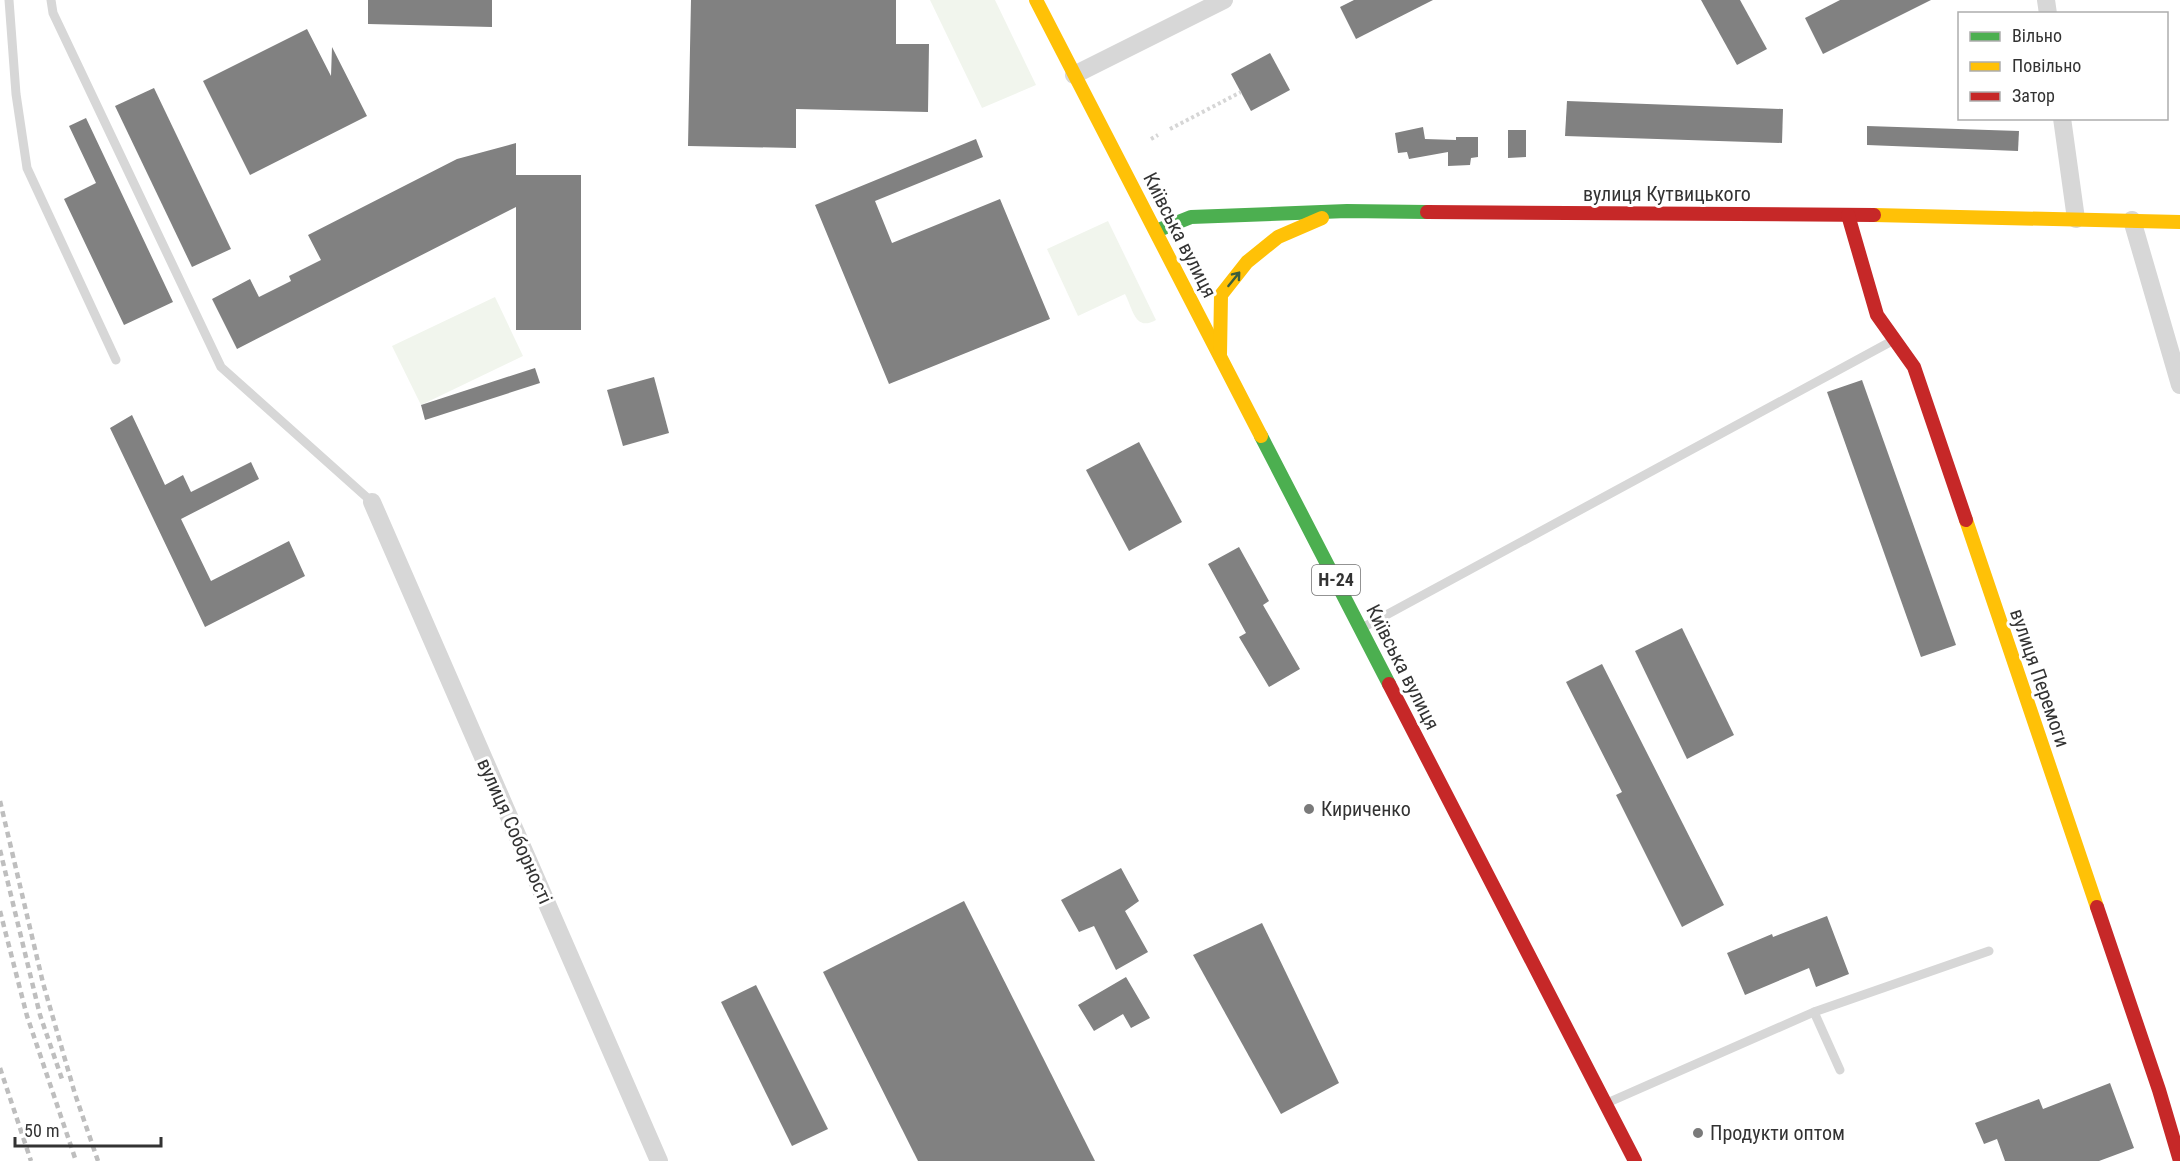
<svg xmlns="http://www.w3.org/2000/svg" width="2180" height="1161" font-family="'Roboto Condensed',sans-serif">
  <rect width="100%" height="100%" fill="#fff"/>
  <!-- green -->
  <g fill="#f1f5ed">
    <path d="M930 0H995L1036 85 982 108Z"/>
    <path d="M1108 221 1156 320C1135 332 1133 309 1125 294L1078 316 1047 249Z"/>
    <path d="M495 297 523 356 421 405 392 346Z"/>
  </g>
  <!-- building -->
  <g fill="#818181">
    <path d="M368 0H492V27L368 24Z"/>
    <path d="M691 0H896V44H929L928 112 796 109V148L688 146Z"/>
    <path d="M1354 0H1433L1356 39 1340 7Z"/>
    <path d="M1701 0H1740L1767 49 1737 65Z"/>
    <path d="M1840 0H1931L1823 54 1805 18Z"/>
    <path d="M307 29 331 76 332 47 367 116 250 175 203 81Z"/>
    <path d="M1270 53 1290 90 1251 111 1231 74Z"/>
    <path d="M154 88 231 249 192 267 115 106Z"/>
    <path d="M1567 101 1783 109 1782 143 1565 136Z"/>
    <path d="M86 118 173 302 124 325 64 199 96 183 69 126Z"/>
    <path d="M1867 126 2019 131 2018 151 1867 145Z"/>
    <path d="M1423 127 1425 139 1456 140V137H1478V157L1471 158 1470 165 1448 166V152L1409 159 1407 152 1398 153 1395 133Z"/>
    <path d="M1508 130H1526V157L1508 158Z"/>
    <path d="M976 139 983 157 875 201 892 243 1000 199 1050 319 889 384 815 205Z"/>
    <path d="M516 143V175H581V330H516V207L237 349 212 299 250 279 259 297 291 281 289 276 321 260 308 235 457 159Z"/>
    <path d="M535 368 540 383 425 420 421 405Z"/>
    <path d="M654 377 669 433 623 446 607 390Z"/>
    <path d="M1862 380 1956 645 1921 657 1827 392Z"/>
    <path d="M132 415 165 485 183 475 191 492 251 462 259 479 181 519 211 581 289 541 305 576 205 627 110 428Z"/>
    <path d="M1139 442 1182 522 1129 551 1086 470Z"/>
    <path d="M1239 547 1269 601 1263 605 1300 669 1269 687 1239 637 1246 633 1208 564Z"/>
    <path d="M1682 628 1734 735 1687 759 1635 651Z"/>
    <path d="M1602 664 1724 905 1682 927 1616 795 1622 792 1566 682Z"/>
    <path d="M1121 868 1139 901 1125 911 1148 952 1116 970 1094 926 1079 932 1061 900Z"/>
    <path d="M964 901 1095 1161H918L823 972Z"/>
    <path d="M1827 916 1849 974 1816 987 1809 968 1745 995 1727 953 1772 934 1773 937Z"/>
    <path d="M1262 923 1339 1083 1281 1114 1193 955Z"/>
    <path d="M1126 977 1150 1018 1131 1028 1123 1014 1094 1031 1078 1005Z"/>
    <path d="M756 985 828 1129 792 1146 721 1002Z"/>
    <path d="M2110 1083 2134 1148 2099 1161H2005L1997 1139 1984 1144 1975 1123 2039 1099 2043 1109Z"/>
  </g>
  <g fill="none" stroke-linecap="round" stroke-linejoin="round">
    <!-- path -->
    <g stroke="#d6d6d6" stroke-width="4" stroke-dasharray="3 3" stroke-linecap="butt">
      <path d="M1170 129 1241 92"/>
      <path d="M1151 139 1158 135"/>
    </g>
    <!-- lane -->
    <g stroke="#d7d7d7" stroke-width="9">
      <path d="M9 0 16 94 27 168 116 360"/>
      <path d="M51 0 53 13 221 367 372 502"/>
      <path d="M1364 627 1892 341"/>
      <path d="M1814 1012 1840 1070"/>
      <path d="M1607 1103 1814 1012 1989 951"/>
    </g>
    <!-- street -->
    <g stroke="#d7d7d7" stroke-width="18">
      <path d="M2046 0 2048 14"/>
      <path d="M1074 75 1224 0"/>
      <path d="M2062 118 2076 219"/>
      <path d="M2132 220 2180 385"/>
      <path d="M372 502 659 1161"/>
    </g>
    <!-- fast -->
    <g stroke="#4caf50" stroke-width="14">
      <path d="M1156 231 1191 217 1347 211 1427 212"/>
      <path d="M1261 436 1389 684"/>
    </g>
    <!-- slow -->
    <g stroke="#ffc107" stroke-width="14">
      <path d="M1036 0 1261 436"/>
      <path d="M1874 215 2180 222"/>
      <path d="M1220 354 1221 295 1247 262 1278 237 1322 218"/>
      <path d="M1966 520 2097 907"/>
    </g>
    <!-- jam -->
    <g stroke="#c62828" stroke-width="14">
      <path d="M1427 212 1874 215"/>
      <path d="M1848 215 1877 315 1914 367 1966 520"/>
      <path d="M1389 684 1635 1161"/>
      <path d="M2097 907 2159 1090 2180 1161"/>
    </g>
    <!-- rail -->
    <g stroke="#bebebe" stroke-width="4.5" stroke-dasharray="6 4.5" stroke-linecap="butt">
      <path d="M0 801 43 983 75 1094 98 1161"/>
      <path d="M0 850 40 1015 62 1079"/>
      <path d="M0 911 27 1016 76 1161"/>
      <path d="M0 1068 31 1161"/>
    </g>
  </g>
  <!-- one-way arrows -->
  <defs><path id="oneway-shaft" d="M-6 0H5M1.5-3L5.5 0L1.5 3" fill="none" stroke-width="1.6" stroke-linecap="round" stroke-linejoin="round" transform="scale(1.5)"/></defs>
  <use stroke="#3c5e3d" href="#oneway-shaft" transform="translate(1234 279) rotate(-51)"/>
  <!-- markers -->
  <g fill="#7a7a7a" stroke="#fff" stroke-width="2">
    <circle cx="1309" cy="809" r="6"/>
    <circle cx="1698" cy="1133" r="6"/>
  </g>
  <g text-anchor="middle" stroke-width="6" stroke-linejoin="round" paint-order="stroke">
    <!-- shield labels -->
    <rect fill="#fff" stroke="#707070" stroke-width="1.5" x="1312" y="565" width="48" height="30" rx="4.5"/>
    <g font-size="18" font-weight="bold" fill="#333">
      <text x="1336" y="586">Н-24</text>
    </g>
    <!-- street labels -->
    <g font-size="20" fill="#333" stroke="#fff">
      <text x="1667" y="201">вулиця Кутвицького</text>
      <text transform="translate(1180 235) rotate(63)" y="7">Київська вулиця</text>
      <text transform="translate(1403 667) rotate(63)" y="7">Київська вулиця</text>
      <text transform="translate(2040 678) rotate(71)" y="7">вулиця Перемоги</text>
      <text transform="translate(515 831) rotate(66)" y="7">вулиця Соборності</text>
    </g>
    <!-- poi labels -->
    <g font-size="20" fill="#333" stroke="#fff" text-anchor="start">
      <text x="1321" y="816">Кириченко</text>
      <text x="1710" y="1140">Продукти оптом</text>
    </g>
  </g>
  <!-- legend -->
  <rect x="1958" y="12" width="210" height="108" fill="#ffffff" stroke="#adadad" stroke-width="1.5"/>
  <rect x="1970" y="32" width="30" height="9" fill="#4caf50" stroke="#adadad" stroke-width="1.5"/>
  <text x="2012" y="42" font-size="18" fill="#333333">Вільно</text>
  <rect x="1970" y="62" width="30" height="9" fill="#ffc107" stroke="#adadad" stroke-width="1.5"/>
  <text x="2012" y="72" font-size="18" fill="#333333">Повільно</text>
  <rect x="1970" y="92" width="30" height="9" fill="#c62828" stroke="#adadad" stroke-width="1.5"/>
  <text x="2012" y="102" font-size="18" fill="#333333">Затор</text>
  <!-- scale -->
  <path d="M15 1137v9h146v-9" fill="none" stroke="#333333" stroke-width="3"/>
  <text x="24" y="1137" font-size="18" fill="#333333" stroke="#ffffff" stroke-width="4.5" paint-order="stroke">50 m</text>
</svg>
